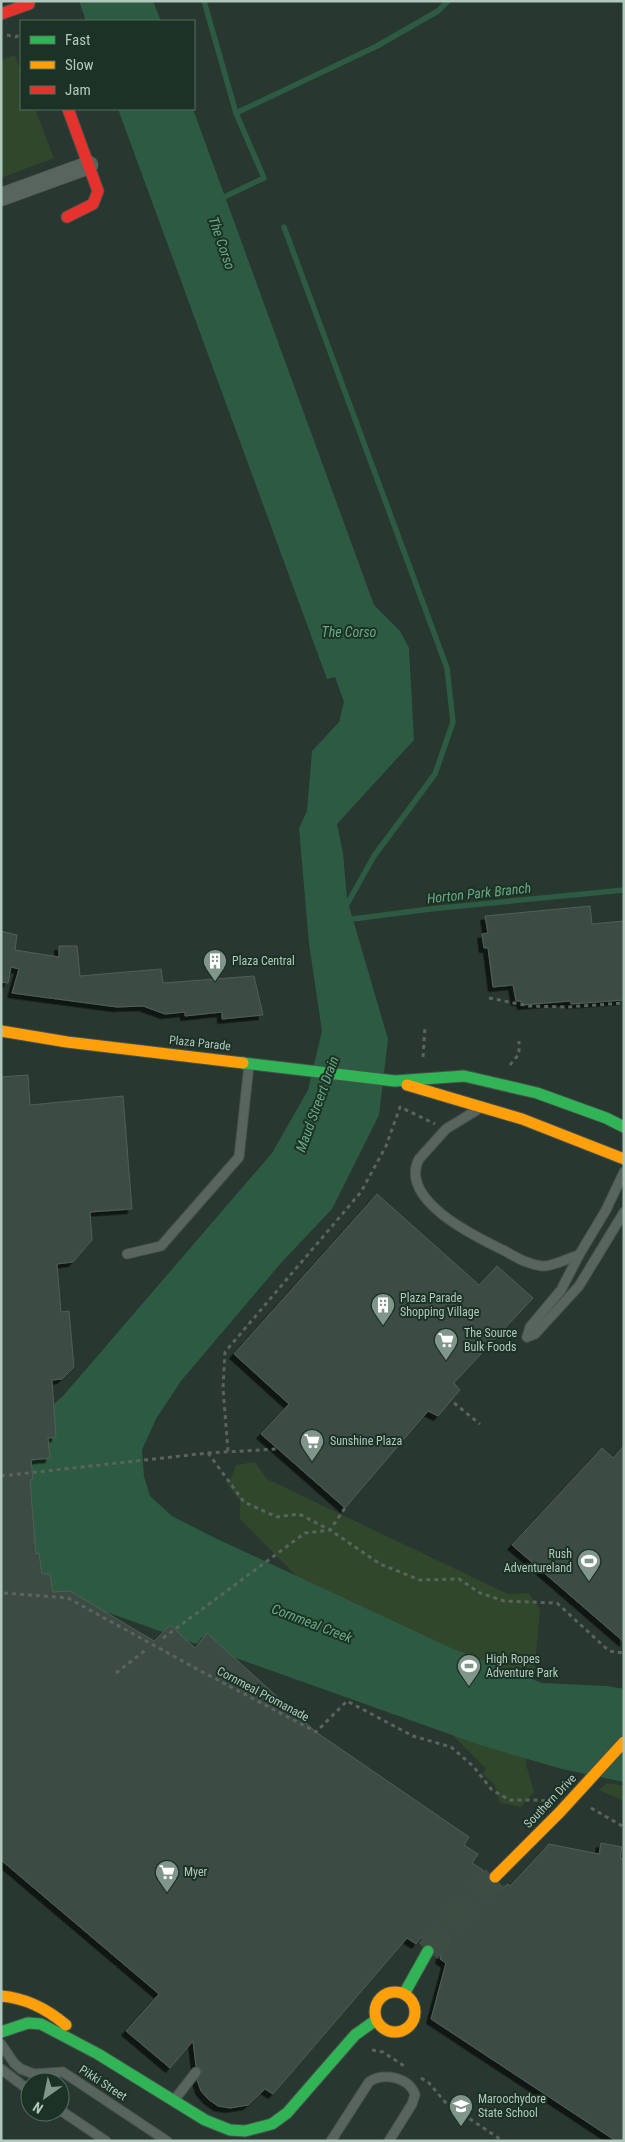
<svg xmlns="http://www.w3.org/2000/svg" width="625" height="2142" font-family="'Roboto Condensed',sans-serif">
  <defs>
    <filter id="shadow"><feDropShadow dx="-4.5" dy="4.5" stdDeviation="0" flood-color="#0009"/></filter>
  </defs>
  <rect width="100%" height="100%" fill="#28372f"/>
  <!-- green -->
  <g fill="#31472c">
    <path d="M15 55 21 72V109H35L54 158 1 178V60Z"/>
    <path d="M255 1462 267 1479 508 1594 529 1593 540 1610 526 1764 534 1792 521 1807 500 1803 494 1784 482 1774 486 1769 240 1519V1501L228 1485 236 1465Z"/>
    <path d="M607 1783 624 1786V1801L599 1790Z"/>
  </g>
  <!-- water -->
  <g fill="#2d5a42">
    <path d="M79 1H153L161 21H86Z"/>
    <path d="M118 109H193L374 605 400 631 409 648 414 740 337 824 343 853 347 899 388 1039 379 1115 332 1209 281 1263 181 1381 156 1419 142 1450 144 1476 150 1496 172 1516 213 1537 451 1648 542 1683 608 1686 624 1689V1782L562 1769 480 1745 109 1613 5 1589 18 1435 63 1396 272 1153 308 1090 322 1031 309 944 299 828 307 811 312 751 339 722 344 702 335 677 327 679Z"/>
  </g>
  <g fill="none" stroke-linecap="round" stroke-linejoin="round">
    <!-- stream -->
    <g stroke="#2d5a42" stroke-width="5.5">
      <path d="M204 1 236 113"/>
      <path d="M220 199 264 178 236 113 377 46 438 11 448 1"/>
      <path d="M284 227 447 668 453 722 435 774 374 856 345 908"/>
      <path d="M345 920 430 909 624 890"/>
    </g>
  </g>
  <!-- building -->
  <g fill="#3e4c44" stroke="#505f57" filter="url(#shadow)">
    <path d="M590 906 592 924 624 921V1000L571 1004 570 1001 522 1005 521 1001H516L513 985 493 987 488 948H484L482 934 488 933 485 916Z"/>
    <path d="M1 931 17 935 15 950 59 957V946H77L80 976 161 969 163 983 254 976 263 1015 222 1019V1012L185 1016V1012L165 1014 143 1006 117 1007 12 993 19 969 11 967 8 983 1 982Z"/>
    <path d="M28 1075 30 1105 123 1096 132 1209 90 1212 92 1240 73 1262 57 1264 61 1312 69 1311 74 1367 62 1379 52 1380 56 1437 48 1438 50 1458 31 1460 33 1479 30 1480 36 1554 39 1553 42 1574H50L53 1592 70 1591 154 1641 170 1625 195 1648 207 1633 316 1732 469 1837 464 1845 478 1854 472 1863 483 1870 481 1881 491 1891H498L508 1884 510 1886 549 1844 599 1854 601 1843 622 1847 620 1858 624 1859V2141H616L431 2019 446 1963 440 1959 442 1951 440 1943 428 1937 421 1938 416 1944 407 1938 273 2094 265 2089 248 2105 230 2108 218 2106 208 2099 201 2091 197 2080 202 2070 196 2066 193 2041 170 2068 126 2031 159 1994 1 1860V1077Z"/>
    <path d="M377 1194 479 1285 497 1266 533 1298 454 1383 460 1390 438 1416 428 1411 345 1508 261 1434 289 1404 234 1354Z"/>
    <path d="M624 1446V1642L512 1545 602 1448 613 1458Z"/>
  </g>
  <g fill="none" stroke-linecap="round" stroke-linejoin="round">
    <!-- secondary-tunnel -->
    <path stroke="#3d4d44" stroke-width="25" stroke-dasharray="25 12" stroke-linecap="butt" d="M428 1951 455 1919 495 1877"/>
    <!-- lane casing -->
    <g stroke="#46524b" stroke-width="11">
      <g id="lane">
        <path d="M477 1110 446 1129 419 1159C398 1200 476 1237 503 1250 516 1257 526 1264 542 1266 552 1267 568 1258 579 1255"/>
        <path d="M127 1254 161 1246 239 1157 249 1065"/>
        <path d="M527 1337 530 1327 561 1290 579 1255 606 1210 624 1172"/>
        <path d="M527 1337 535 1334 579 1286 624 1212"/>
        <path d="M1 2044 14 2063 21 2069 34 2074 63 2072 167 2141"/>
        <path d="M1 2069 30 2091"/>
        <path d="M175 2099 196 2072"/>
        <path d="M60 2110 106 2141"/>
        <path d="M331 2141 369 2082C383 2072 410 2077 415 2095L412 2104 389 2141"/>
      </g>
    </g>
    <!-- street casing -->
    <g stroke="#46524b" stroke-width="19">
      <path id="street" d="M1 197 89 165"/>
    </g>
    <!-- fast casing -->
    <g stroke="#46524b" stroke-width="13">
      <g id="fast">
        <path d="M243 1063 395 1081 464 1076 537 1093 606 1118 624 1127"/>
        <path d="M404 1994 428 1951"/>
        <path d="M1 2032 28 2023 41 2024 98 2054 205 2120 230 2130 245 2131 272 2124 287 2113 355 2035 376 2020"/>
      </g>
    </g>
    <!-- slow casing -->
    <g stroke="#46524b" stroke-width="13">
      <g id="slow">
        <path d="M1 1031 67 1042 243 1063"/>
        <path d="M407 1085 522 1119 624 1159"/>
        <path d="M495 1877 560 1812 624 1742"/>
        <circle cx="395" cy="2012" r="20"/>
        <path d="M1 1996C27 1998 47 2009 66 2025"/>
      </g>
    </g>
    <!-- jam casing -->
    <g stroke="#46524b" stroke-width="13">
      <g id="jam">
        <path d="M1 14 29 4"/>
        <path d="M67 217 93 204 98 191 68 109"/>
      </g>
    </g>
    <!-- path -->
    <g stroke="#58645d" stroke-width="3" stroke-dasharray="4 4" stroke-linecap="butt">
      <path d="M7 35 16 37 21 33"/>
      <path d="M489 998 529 1006 567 1007 624 1003"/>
      <path d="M423 1057 425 1026"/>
      <path d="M510 1065 519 1054V1041"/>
      <path d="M454 1403 480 1424"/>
      <path d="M228 1451 223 1388 225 1352 361 1192 386 1146 400 1107 435 1124"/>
      <path d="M208 1453 244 1502 277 1517 299 1514 330 1530 380 1564 420 1580 459 1579 480 1593 504 1601 557 1603 609 1651 624 1653"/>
      <path d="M1 1476 208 1453 277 1449"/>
      <path d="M163 1638 305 1533 330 1530 345 1508"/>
      <path d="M116 1673 147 1649"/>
      <path d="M591 1808 624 1827"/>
      <path d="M372 2050 383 2052 404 2066"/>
      <path d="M421 2078 429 2083 446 2103 503 2141"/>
    </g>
    <!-- lane -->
    <use href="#lane" stroke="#58655e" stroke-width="9"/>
    <!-- street -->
    <use href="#street" stroke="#58655e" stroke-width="18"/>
    <!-- fast -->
    <use href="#fast" stroke="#30b455" stroke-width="11"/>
    <!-- slow -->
    <use href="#slow" stroke="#ff9f0a" stroke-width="11"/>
    <!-- jam -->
    <use href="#jam" stroke="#e5322d" stroke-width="11"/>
    <!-- path-bridge -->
    <path stroke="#58645d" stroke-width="3" stroke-dasharray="4 4" stroke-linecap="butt" d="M4 1593 68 1598 197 1669 316 1732 347 1701 413 1736 451 1747 473 1766 492 1790 510 1800H541L548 1802"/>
  </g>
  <!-- icons -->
  <defs>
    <g id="building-pin" transform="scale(1.25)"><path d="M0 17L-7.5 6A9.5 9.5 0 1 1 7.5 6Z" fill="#81968b" stroke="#1b3225"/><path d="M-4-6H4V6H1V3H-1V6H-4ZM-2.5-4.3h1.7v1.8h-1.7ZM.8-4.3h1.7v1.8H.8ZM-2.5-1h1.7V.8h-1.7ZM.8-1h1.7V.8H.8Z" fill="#fff"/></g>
    <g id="supermarket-pin" transform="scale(1.25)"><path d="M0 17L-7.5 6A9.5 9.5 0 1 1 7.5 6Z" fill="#81968b" stroke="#1b3225"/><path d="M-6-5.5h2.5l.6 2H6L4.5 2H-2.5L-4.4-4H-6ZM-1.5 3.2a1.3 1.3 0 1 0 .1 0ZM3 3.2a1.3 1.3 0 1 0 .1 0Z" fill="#fff"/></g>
    <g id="stadium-pin" transform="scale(1.25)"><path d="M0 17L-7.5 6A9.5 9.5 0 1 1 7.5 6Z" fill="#81968b" stroke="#1b3225"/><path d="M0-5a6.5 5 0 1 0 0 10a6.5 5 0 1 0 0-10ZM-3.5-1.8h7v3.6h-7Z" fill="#fff"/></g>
    <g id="school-pin" transform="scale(1.25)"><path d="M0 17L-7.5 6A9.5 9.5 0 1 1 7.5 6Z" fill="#81968b" stroke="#1b3225"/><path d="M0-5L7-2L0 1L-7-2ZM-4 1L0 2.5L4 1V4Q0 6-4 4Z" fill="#fff"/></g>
  </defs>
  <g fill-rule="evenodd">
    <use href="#building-pin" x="215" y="961"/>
    <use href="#building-pin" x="383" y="1305"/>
    <use href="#supermarket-pin" x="446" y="1340"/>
    <use href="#supermarket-pin" x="312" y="1441"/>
    <use href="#stadium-pin" x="589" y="1561"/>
    <use href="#stadium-pin" x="469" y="1666"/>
    <use href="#supermarket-pin" x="167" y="1872"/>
    <use href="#school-pin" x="461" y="2106"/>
  </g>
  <g text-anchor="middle" stroke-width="4" stroke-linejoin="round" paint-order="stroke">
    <!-- poi labels -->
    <g font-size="12" fill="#b1c9bd" stroke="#1b3225" text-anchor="start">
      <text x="232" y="965">Plaza Central</text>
      <text x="400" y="1302">Plaza Parade<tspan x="400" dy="14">Shopping Village</tspan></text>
      <text x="464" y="1337">The Source<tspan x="464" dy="14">Bulk Foods</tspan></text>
      <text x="330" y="1445">Sunshine Plaza</text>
      <text x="572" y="1558" text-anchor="end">Rush<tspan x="572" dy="14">Adventureland</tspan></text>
      <text x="486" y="1663">High Ropes<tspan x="486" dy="14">Adventure Park</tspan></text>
      <text x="184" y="1876">Myer</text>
      <text x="478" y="2103">Maroochydore<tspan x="478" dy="14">State School</tspan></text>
    </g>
    <!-- street labels -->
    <g font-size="12" fill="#b1c9bd" stroke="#1b3225">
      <text transform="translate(200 1043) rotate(6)" y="4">Plaza Parade</text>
      <text transform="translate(263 1694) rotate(28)" y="4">Cornmeal Promanade</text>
      <text transform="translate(550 1801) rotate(-46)" y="4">Southern Drive</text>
      <text transform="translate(103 2083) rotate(33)" y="4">Pikki Street</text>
    </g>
    <!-- water labels -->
    <g font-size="14" font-style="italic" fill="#68a985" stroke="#1b3225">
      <text transform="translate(222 243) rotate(71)" y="5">The Corso</text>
      <text x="349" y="637">The Corso</text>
      <text transform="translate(479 893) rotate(-6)" y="5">Horton Park Branch</text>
      <text transform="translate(317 1104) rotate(-70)" y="5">Maud Streert Drain</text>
      <text transform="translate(312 1623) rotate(21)" y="5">Cornmeal Creek</text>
    </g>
  </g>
  <!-- border -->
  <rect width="625" height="2142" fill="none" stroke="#b1c9bd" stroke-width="5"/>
  <!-- legend -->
  <rect x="20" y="20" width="175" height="90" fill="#1b3225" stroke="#576e62"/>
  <rect x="30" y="36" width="25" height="8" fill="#30b455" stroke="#576e62"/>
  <text x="65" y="45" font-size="15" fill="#b1c9bd">Fast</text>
  <rect x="30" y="61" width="25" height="8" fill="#ff9f0a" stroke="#576e62"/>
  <text x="65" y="70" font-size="15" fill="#b1c9bd">Slow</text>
  <rect x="30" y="86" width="25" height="8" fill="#e5322d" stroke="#576e62"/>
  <text x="65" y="95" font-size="15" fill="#b1c9bd">Jam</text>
  <!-- north arrow -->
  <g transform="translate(45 2097) rotate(213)"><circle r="24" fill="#1b3225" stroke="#576e62"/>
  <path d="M0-4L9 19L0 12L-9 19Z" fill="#81968b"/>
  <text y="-8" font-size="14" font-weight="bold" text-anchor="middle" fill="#b1c9bd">N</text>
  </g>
</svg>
